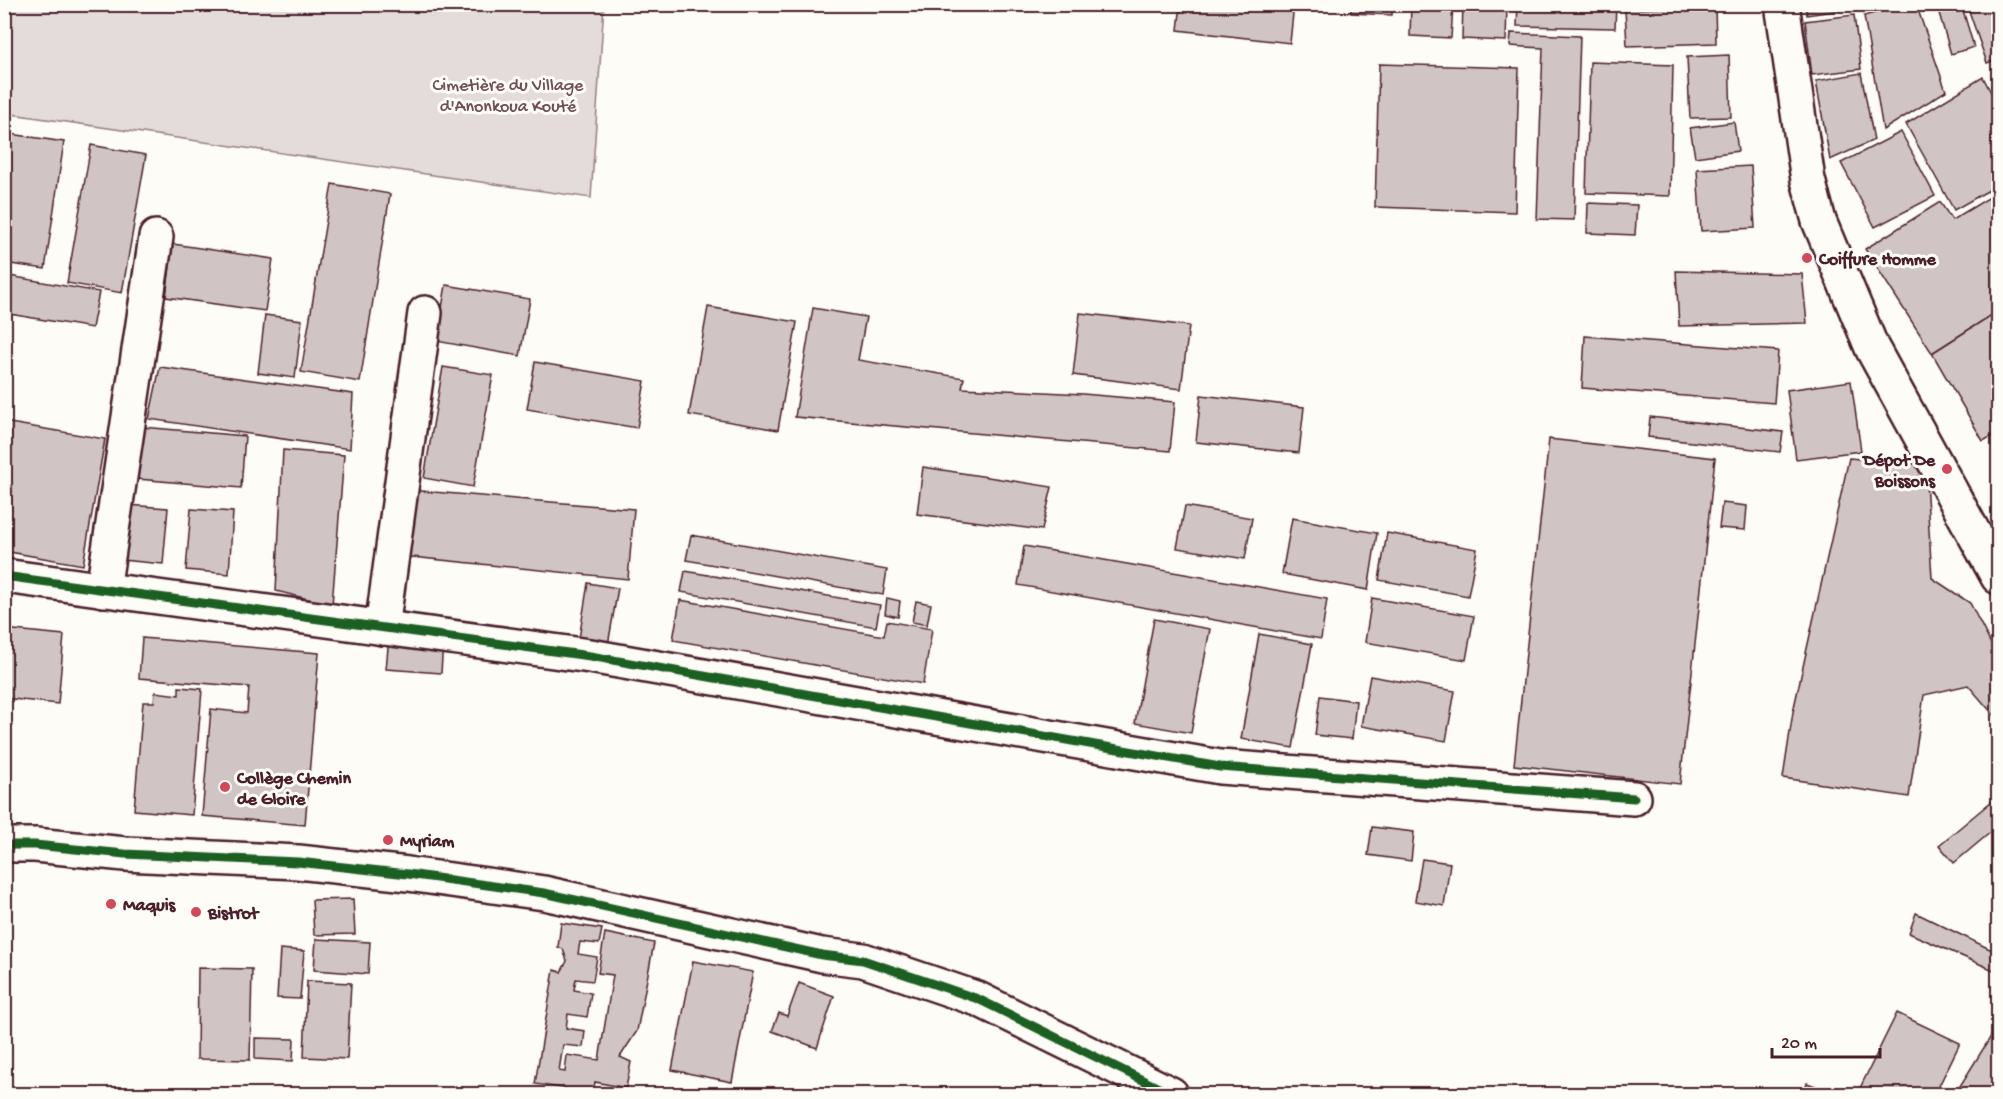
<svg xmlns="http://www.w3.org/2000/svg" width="2003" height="1099" font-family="'Gochi Hand',sans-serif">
  <rect width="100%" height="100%" fill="#fdfcf7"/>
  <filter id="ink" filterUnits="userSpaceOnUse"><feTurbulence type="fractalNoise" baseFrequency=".0167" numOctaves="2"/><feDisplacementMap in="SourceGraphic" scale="12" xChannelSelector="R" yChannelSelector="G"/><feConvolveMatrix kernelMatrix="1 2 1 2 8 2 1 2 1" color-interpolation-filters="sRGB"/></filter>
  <g filter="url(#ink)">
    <!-- green -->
    <path fill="#e3dcda" stroke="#967e82" stroke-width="1.5" d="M5 4 604 5 591 198 5 113Z"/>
    <!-- building -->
    <g fill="#d0c5c4" stroke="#4a1f2b" stroke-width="1.5">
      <path d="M1181 4H1294L1290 43 1178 30Z"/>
      <path d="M1351 4H1392V15L1351 13Z"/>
      <path d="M1411 4H1453L1451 38 1410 36Z"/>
      <path d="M1463 4H1507L1506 41 1462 39Z"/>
      <path d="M1518 4H1616L1615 28 1517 26Z"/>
      <path d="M1805 4H1874V5L1807 15Z"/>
      <path d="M1906 4H1916L1946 91 1883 130 1864 16Z"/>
      <path d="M1988 4H1998V59L1987 63 1969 11Z"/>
      <path d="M1715 6 1716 43 1627 46 1625 9Z"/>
      <path d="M1962 7 1974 47 1951 54 1939 13Z"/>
      <path d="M1854 15 1861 69 1812 75 1805 21Z"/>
      <path d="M1511 33 1580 36 1574 220 1537 219 1543 48 1510 46Z"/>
      <path d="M1729 55 1731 117 1690 118 1687 57Z"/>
      <path d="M1590 62 1673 65 1670 196 1586 193Z"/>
      <path d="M1379 64 1519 68 1515 212 1375 207Z"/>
      <path d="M1861 73 1874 140 1830 160 1816 81Z"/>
      <path d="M1983 77 1998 106V185L1954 210 1906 124Z"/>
      <path d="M1734 122 1738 151 1695 157 1690 128Z"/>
      <path d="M1901 132 1935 196 1875 227 1841 163Z"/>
      <path d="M4 133 64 142 45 269 4 263Z"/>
      <path d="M91 145 146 155 122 293 67 283Z"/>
      <path d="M1751 166 1755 228 1701 231 1697 169Z"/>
      <path d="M332 184 390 194 360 382 301 372Z"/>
      <path d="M1998 192V311L1932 353 1865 249 1940 202 1952 220Z"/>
      <path d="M1588 203 1637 205 1635 235 1587 233Z"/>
      <path d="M173 244 273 259 265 311 166 297Z"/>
      <path d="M1676 271 1802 274 1807 323 1679 326Z"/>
      <path d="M4 275 99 292 92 328 4 313Z"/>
      <path d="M446 285 530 299 520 356 436 341Z"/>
      <path d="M708 307 797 322 778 430 689 415Z"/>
      <path d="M813 308 866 317 858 360 964 378 962 388 1083 394 1175 402 1170 451 795 417Z"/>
      <path d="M1998 311V433L1983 441 1932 353Z"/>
      <path d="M1080 313 1189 326 1181 389 1073 375Z"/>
      <path d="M265 315 302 320 295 378 258 373Z"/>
      <path d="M1585 336 1778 351 1774 403 1582 388Z"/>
      <path d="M535 362 645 381 637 428 527 409Z"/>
      <path d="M160 367 353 394 350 449 149 419Z"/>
      <path d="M443 367 493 375 473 487 424 478Z"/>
      <path d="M1851 381 1861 451 1796 459 1787 390Z"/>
      <path d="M1201 395 1304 407 1299 453 1196 442Z"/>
      <path d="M1650 417 1783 432 1780 452 1648 437Z"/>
      <path d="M4 422 105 439 83 565 4 551Z"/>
      <path d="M142 427 245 436 241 488 138 479Z"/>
      <path d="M1549 439 1715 458 1680 784 1514 765Z"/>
      <path d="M283 450 344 455 332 605 276 591Z"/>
      <path d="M1849 458 1925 465 1932 578 1970 603 1998 658V720L1968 685 1924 695 1909 797 1783 778 1793 712Z"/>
      <path d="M923 467 1052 487 1042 530 917 514Z"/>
      <path d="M409 490 634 509 628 579 402 556Z"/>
      <path d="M1722 503 1747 506 1745 530 1719 528Z"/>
      <path d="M127 505 168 508 163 564 122 560Z"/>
      <path d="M1185 506 1252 518 1245 559 1177 548Z"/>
      <path d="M191 509 233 512 229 574 186 570Z"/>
      <path d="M1292 518 1377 533 1368 590 1282 574Z"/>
      <path d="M1387 533 1477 549 1468 596 1379 580Z"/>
      <path d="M691 535 887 570 883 595 686 560Z"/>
      <path d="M1024 546 1327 599 1321 639 1018 585Z"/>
      <path d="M685 571 880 605 876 627 681 592Z"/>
      <path d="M588 583 618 588 608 645 579 639Z"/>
      <path d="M887 598 900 601 898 617 885 614Z"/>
      <path d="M1372 598 1474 616 1466 660 1365 642Z"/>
      <path d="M680 600 884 636 887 621 932 629 923 684 673 640Z"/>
      <path d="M916 601 931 604 927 625 912 622Z"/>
      <path d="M1154 619 1210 629 1191 733 1135 723Z"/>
      <path d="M4 629 64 635 58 704 4 698Z"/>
      <path d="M1259 634 1312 644 1293 748 1241 739Z"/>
      <path d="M389 637 443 642 441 673 386 669Z"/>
      <path d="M142 638 319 653 305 825 202 816 211 709 247 713 249 687 139 678Z"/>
      <path d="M1370 676 1455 691 1446 741 1361 726Z"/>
      <path d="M179 687 202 689 192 815 134 810 143 702H154L155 692 179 695Z"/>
      <path d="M1320 696 1356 701 1352 739 1315 735Z"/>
      <path d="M1998 796V826L1954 863 1939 845Z"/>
      <path d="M1372 827 1414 832 1411 861 1368 855Z"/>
      <path d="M1422 859 1450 863 1444 906 1415 901Z"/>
      <path d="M353 899 355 934 314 935 312 900Z"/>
      <path d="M1916 913 1998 953V972L1909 933Z"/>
      <path d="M561 923 602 929 599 944 580 942 578 954 597 957 593 981 576 979 574 990 591 993 587 1017 568 1014 566 1028 585 1031 583 1047 563 1045 559 1071 565 1072 567 1055 599 1060 613 975 598 973 605 933 654 943 637 1031 620 1057 631 1062 626 1088 595 1082 593 1093 535 1084 554 970 561 972 567 961 563 949 558 947Z"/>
      <path d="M316 939 370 942 368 974 314 970Z"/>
      <path d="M280 949 304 951 300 999 277 998Z"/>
      <path d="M693 961 753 972 732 1082 672 1070Z"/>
      <path d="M198 968 252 969 250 1060 197 1059Z"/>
      <path d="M307 981 351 983 347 1059 304 1057Z"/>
      <path d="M799 983 834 996 817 1048 772 1031 779 1013 787 1016Z"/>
      <path d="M1897 1013 1960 1043 1935 1094H1857Z"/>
      <path d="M1998 1025V1094H1955Z"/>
      <path d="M255 1038 294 1039 293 1061 255 1059Z"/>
      <path d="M1807 1083 1838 1094H1803Z"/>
    </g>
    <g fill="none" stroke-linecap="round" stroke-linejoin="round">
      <!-- minor casing -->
      <g stroke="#4a1f2b" stroke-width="38">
        <g id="minor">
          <path d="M1782 4 1808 180 1819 221 1872 348 1998 577"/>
          <path d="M4 576 590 656 1220 767 1634 798"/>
          <path d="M103 590 156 237"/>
          <path d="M382 628 425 313"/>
          <path d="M4 845H35L125 854 298 862 408 874 544 893 822 955 863 960 978 999 1171 1094"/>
        </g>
      </g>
      <!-- minor -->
      <use href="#minor" stroke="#fdfcf7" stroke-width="33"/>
      <!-- cycleway casing -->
      <g stroke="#fdfcf7" stroke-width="13">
        <g id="cycleway">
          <path d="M4 576 590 656 1220 767 1634 798"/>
          <path d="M4 845H35L125 854 298 862 408 874 544 893 822 955 863 960 978 999 1171 1094"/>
        </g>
      </g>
      <!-- cycleway -->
      <use href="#cycleway" stroke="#1b5e20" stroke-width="9"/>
    </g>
  </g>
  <!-- markers -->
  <g fill="#d1495b" stroke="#fdfcf7" stroke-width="2">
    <circle cx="1807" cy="258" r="6"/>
    <circle cx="1947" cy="469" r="6"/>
    <circle cx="225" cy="787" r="6"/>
    <circle cx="388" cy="840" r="6"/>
    <circle cx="111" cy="904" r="6"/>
    <circle cx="196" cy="912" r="6"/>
  </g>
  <g text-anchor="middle" stroke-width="6" stroke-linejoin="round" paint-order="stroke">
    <!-- park labels -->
    <g font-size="18" fill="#704e57" stroke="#fdfcf7">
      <text x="508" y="90">Cimetière du Village<tspan x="508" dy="21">d'Anonkoua Kouté</tspan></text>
    </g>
    <!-- poi labels -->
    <g font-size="18" font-weight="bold" fill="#4a1f2b" stroke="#fdfcf7" text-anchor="start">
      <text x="1819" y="264">Coiffure Homme</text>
      <text x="1935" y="465" text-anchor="end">Dépot De<tspan x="1935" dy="21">Boissons</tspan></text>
      <text x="237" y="783">Collège Chemin<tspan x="237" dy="21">de Gloire</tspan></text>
      <text x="400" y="846">Myriam</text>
      <text x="123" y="910">Maquis</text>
      <text x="208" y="918">Bistrot</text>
    </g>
  </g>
  <!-- margin -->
  <rect width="2003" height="1099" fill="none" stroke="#fdfcf7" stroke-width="24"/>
  <rect x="12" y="12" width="1979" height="1075" fill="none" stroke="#4a1f2b" stroke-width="2" filter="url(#ink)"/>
  <!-- scale -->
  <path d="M1772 1048v9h108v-9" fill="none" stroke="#4a1f2b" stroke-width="3"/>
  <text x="1781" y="1048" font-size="18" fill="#4a1f2b" stroke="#fdfcf7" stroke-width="4.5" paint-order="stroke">20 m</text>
</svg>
